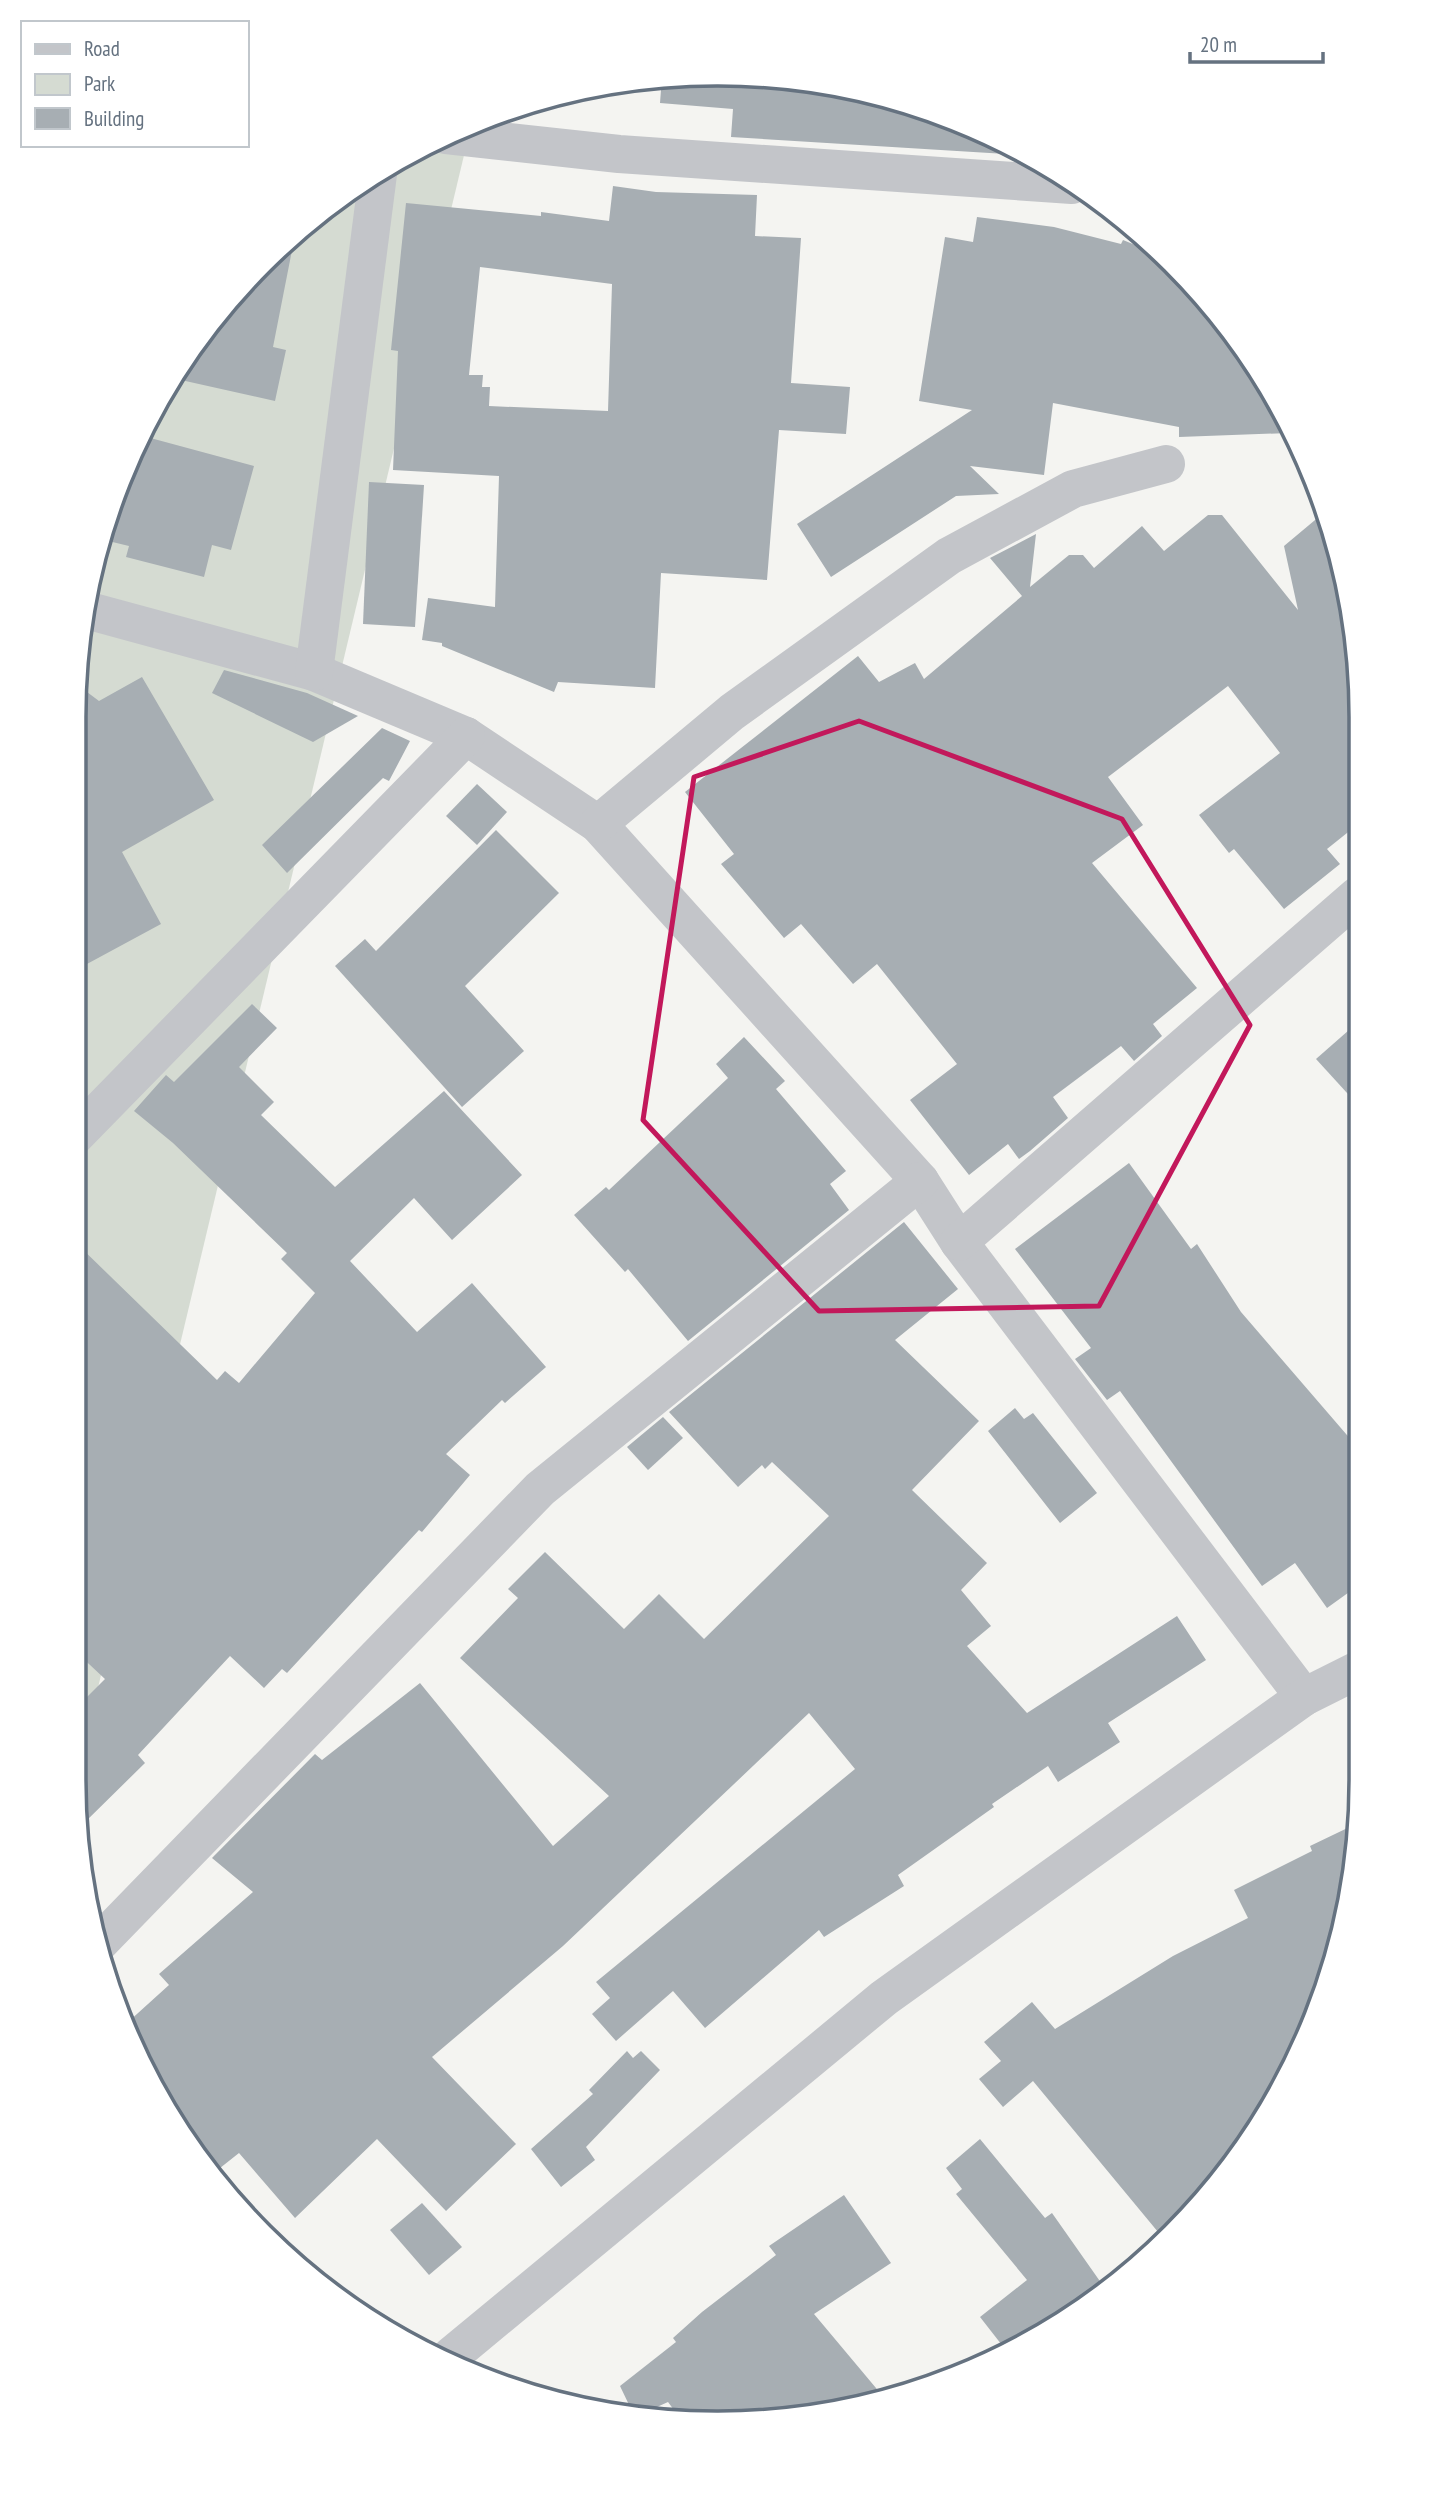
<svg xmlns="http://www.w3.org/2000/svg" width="1435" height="2497" font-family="'PT Sans Narrow',sans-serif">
  <rect width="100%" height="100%" fill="#f4f4f1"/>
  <!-- green -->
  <path fill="#d5dbd2" d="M471 126 86 1738 74 1735 75 676 96 550 160 395 234 293 326 206 433 140Z"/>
  <!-- building -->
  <g fill="#a7aeb3" fill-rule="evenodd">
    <path d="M676 75 802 79 925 108 1022 152 1021 155 731 137 733 109 660 103 662 77Z"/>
    <path d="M613 186 656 192 757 195 755 236 801 238 791 383 850 387 846 434 779 430 767 580 661 573 655 688 558 682 554 692 442 646V643L422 640 428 598 495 607 499 476 393 470 398 351 391 350 406 203 541 216V212L609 221ZM480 267 612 284 608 411 489 406 490 387H482L483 375H469Z"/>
    <path d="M977 217 1054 227 1121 244 1123 240 1167 258 1253 360 1289 433 1179 437V427L1053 403 1044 475 970 466 999 494 956 496 831 577 797 524 972 410 919 401 945 237 973 242Z"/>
    <path d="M295 235 273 347 286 350 275 401 172 378 234 293Z"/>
    <path d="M143 436 254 466 231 550 212 545 204 577 126 557 129 546 100 539Z"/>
    <path d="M369 482 424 485 415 627 363 624Z"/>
    <path d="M1327 510 1356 634 1357 825 1327 849 1340 864 1284 909 1234 849 1229 853 1199 815 1280 753 1228 686 1108 777 1143 825 1092 863 1197 988 1153 1024 1162 1036 1134 1061 1121 1046 1053 1097 1068 1118 1030 1151 1019 1159 1008 1144 969 1175 910 1100 957 1064 877 964 853 984 801 924 784 938 721 864 734 854 685 792 858 656 879 682 915 663 924 679 1022 596 990 558 1036 534 1030 587 1069 555H1083L1094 568 1142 526 1164 551 1208 515H1222L1298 610 1284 546Z"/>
    <path d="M224 670 307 693 358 716 313 742 212 693Z"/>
    <path d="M142 677 214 800 122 852 161 924 74 971 75 683 99 701Z"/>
    <path d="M382 728 410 741 389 781 383 778 287 873 262 845Z"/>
    <path d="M477 784 507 812 477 845 446 816Z"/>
    <path d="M496 830 559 893 465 986 524 1051 462 1107 335 966 365 939 376 951Z"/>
    <path d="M252 1004 277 1028 239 1067 274 1102 261 1115 335 1187 444 1091 522 1175 452 1240 414 1198 350 1261 417 1332 472 1283 546 1367 505 1403 502 1400 446 1454 470 1475 422 1532 419 1530 287 1673 282 1669 264 1688 230 1656 138 1755 145 1763 81 1826 74 1780V1710L105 1679 74 1650V1545L87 1528 74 1518V1241L217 1380 225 1371 239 1383 315 1293 281 1259 287 1253 173 1143 134 1111 166 1075 174 1082Z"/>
    <path d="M1357 1023 1358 1068V1105L1316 1059Z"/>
    <path d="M744 1037 785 1081 776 1089 846 1171 830 1184 849 1210 688 1341 628 1269 625 1272 574 1215 606 1187 609 1190 728 1078 716 1064Z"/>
    <path d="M1129 1163 1191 1249 1197 1244 1241 1312 1359 1449V1585L1327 1608 1295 1563 1262 1586 1120 1391 1107 1400 1075 1359 1091 1348 1015 1249Z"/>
    <path d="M904 1222 958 1289 895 1340 979 1421 912 1490 987 1563 961 1590 991 1626 967 1646 1027 1713 1177 1616 1206 1660 1108 1723 1120 1742 1058 1782 1048 1766 992 1804 994 1807 898 1875 904 1886 824 1937 819 1930 705 2028 673 1991 616 2041 592 2014 610 1998 596 1982 855 1769 809 1713 563 1946 432 2057 516 2144 446 2211 377 2139 295 2218 239 2153 215 2172 189 2139 127 2023 169 1985 159 1974 253 1892 212 1858 315 1754 322 1760 420 1683 553 1846 609 1796 460 1658 518 1598 508 1589 545 1552 624 1629 659 1594 704 1639 829 1516 772 1462 765 1469 762 1465 738 1487 669 1412Z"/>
    <path d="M1015 1408 1024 1419 1033 1413 1097 1493 1060 1523 988 1431Z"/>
    <path d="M663 1417 683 1438 648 1470 627 1447Z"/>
    <path d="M1360 1822 1327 1986 1276 2100 1163 2238 1033 2081 1003 2107 979 2079 1001 2061 984 2042 1032 2002 1055 2029 1173 1956 1248 1918 1234 1890 1312 1851 1310 1846Z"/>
    <path d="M627 2051 633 2058 641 2051 660 2070 586 2147 595 2160 561 2187 531 2149 593 2094 589 2090Z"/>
    <path d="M980 2139 1045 2218 1052 2213 1104 2287 1005 2349 980 2317 1027 2280 956 2194 962 2189 946 2168Z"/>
    <path d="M844 2195 891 2263 814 2314 881 2394 760 2422 677 2414 668 2402 648 2411 631 2409 620 2386 676 2342 673 2338 702 2312 776 2255 769 2246Z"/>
    <path d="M422 2203 462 2247 429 2275 390 2230Z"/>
  </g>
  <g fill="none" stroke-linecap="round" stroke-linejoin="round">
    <!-- minor -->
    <g stroke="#c3c5c9" stroke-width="38">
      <path d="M446 135 619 154 1072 185"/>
      <path d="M86 610 314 672 466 736 598 824 920 1181 959 1242 1304 1697"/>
      <path d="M314 672 378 174"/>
      <path d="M598 824 732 712 949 556 1073 489 1166 464"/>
      <path d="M74 1137 466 736"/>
      <path d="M959 1242 1357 896"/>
      <path d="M100 1942 540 1489 920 1181"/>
      <path d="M451 2356 884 1998 1304 1697 1360 1669"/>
    </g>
  </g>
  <!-- marked area -->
  <path fill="none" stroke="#c2185b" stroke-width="5" stroke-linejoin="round" d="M859 721 1122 819 1250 1025 1099 1306 819 1311 643 1120 694 777Z"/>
  <!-- crop -->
  <path d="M0 0H1435V2497H0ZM717 86H718A631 631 0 0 1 1349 717V1780A631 631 0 0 1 718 2411H717A631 631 0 0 1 86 1780V717A631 631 0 0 1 717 86Z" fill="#fff" fill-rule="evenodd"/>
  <path fill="none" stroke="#657280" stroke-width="3.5" d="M717 86H718A631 631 0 0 1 1349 717V1780A631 631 0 0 1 718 2411H717A631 631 0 0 1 86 1780V717A631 631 0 0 1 717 86Z"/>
  <!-- legend -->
  <rect x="21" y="21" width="228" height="126" fill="#ffffff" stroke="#c1c7cc" stroke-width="2"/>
  <rect x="35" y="44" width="35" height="10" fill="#c3c5c9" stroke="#c1c7cc" stroke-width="2"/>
  <text x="84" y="56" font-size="21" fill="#657280">Road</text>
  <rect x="35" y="74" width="35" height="21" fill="#d5dbd2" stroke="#c1c7cc" stroke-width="2"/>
  <text x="84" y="91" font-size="21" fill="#657280">Park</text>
  <rect x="35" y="108" width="35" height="21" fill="#a7aeb3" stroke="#c1c7cc" stroke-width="2"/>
  <text x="84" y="126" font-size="21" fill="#657280">Building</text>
  <!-- scale -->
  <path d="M1190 52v10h133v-10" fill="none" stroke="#657280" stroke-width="3.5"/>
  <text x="1200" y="52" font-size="21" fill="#657280" stroke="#ffffff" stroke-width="5" paint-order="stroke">20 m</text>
</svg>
